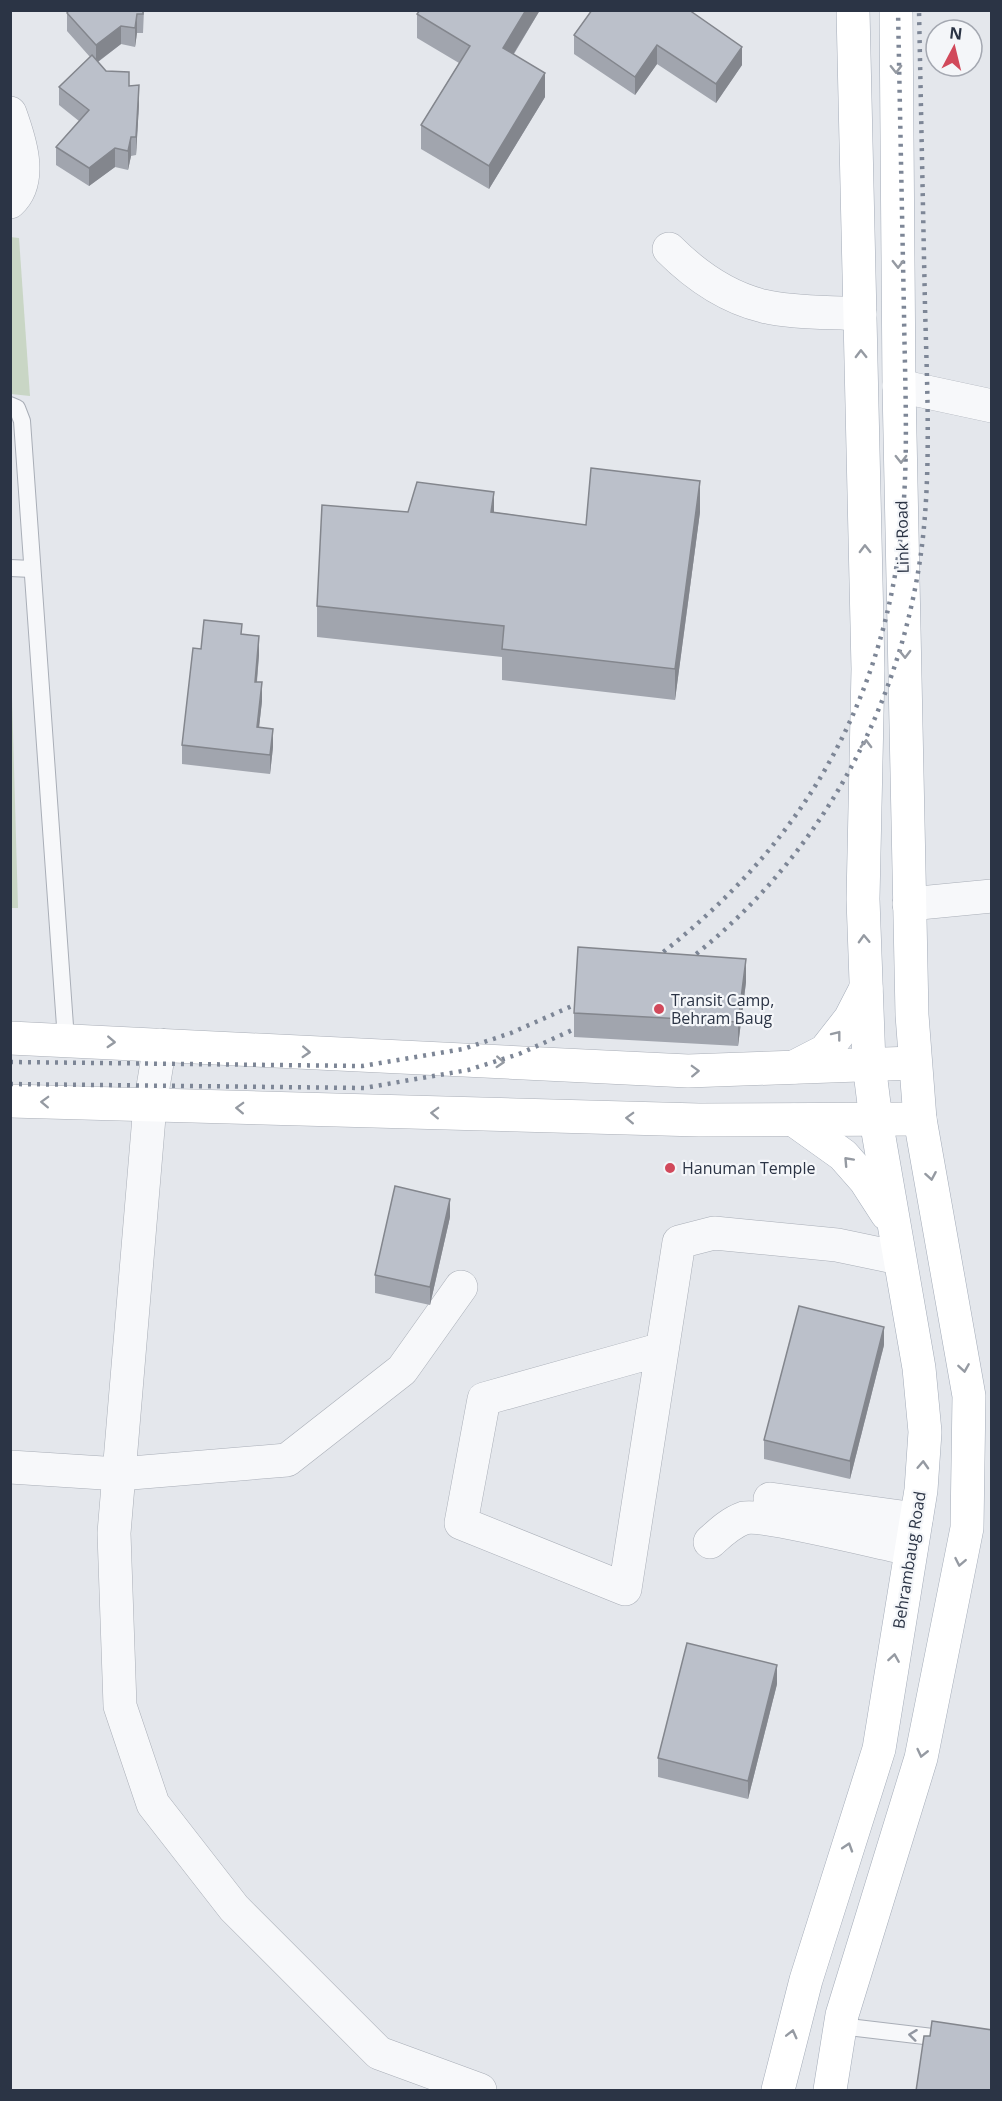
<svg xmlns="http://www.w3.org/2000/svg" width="1002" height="2101" font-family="'Open Sans',sans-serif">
  <rect width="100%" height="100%" fill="#e4e7ec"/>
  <!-- green -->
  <g fill="#c9d6c5">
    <path d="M10 237 19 238 30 396 11 394Z"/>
    <path d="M11 662 18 908H10Z"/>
  </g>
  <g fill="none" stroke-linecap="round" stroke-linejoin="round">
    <!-- lane casing -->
    <g stroke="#a9aeb7" stroke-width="18">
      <g id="lane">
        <path d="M10 405 17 408 22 421 66 1040"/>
        <path d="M10 568 32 569"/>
        <path d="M840 2026 992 2044"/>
      </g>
    </g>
    <!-- street casing -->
    <g stroke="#a9aeb7" stroke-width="34">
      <g id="street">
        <path d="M10 113C19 138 34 180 10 202"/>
        <path d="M669 249C695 275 726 297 763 306 789 313 831 312 860 314"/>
        <path d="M899 386 992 406"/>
        <path d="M909 904 992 896"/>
        <path d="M160 1045 150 1105 114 1533 120 1706 153 1804 234 1908 379 2053 480 2090"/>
        <path d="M662 1349 484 1399 461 1523 625 1589 679 1242 714 1233 837 1245 899 1258"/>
        <path d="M10 1467 119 1474 287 1460 402 1370 461 1287"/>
        <path d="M770 1499 916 1519"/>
        <path d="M710 1542C720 1533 730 1523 744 1518 762 1513 884 1544 911 1549"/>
      </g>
    </g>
    <!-- secondary casing -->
    <g stroke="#a9aeb7" stroke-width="34">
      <g id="secondary">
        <path d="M10 1038 688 1071 914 1063"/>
        <path d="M10 1101 699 1120 920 1119"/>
      </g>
    </g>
    <!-- primary casing -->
    <g stroke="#a3abb8" stroke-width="34">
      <g id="primary">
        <path d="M794 1067 825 1051 850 1019 866 988"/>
        <path d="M794 1120 843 1155 865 1180 887 1214"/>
        <path d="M778 2090 806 1980 879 1749 921 1490 925 1432 919 1368 876 1120 869 1064 863 899 868 669 853 10"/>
        <path d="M830 2090 842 2015 921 1758 967 1528 969 1396 920 1119 912 1015 899 386 896 10"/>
      </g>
    </g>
    <!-- lane -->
    <use href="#lane" stroke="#f7f8fa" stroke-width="16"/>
    <!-- street -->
    <use href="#street" stroke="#f7f8fa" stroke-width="33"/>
    <!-- secondary -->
    <use href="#secondary" stroke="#fff" stroke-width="33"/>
    <!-- primary -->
    <use href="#primary" stroke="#fff" stroke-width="33"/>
    <!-- rail -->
    <g stroke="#7d8696" stroke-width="4.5" stroke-dasharray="3 6" stroke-linecap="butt">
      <path d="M649 963C787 859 872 729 898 557 910 477 905 393 904 313 902 212 900 111 898 10"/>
      <path d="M682 965C812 867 896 720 920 560 932 480 927 387 925 306 923 208 921 109 919 10"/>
      <path d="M10 1062 362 1066 463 1049 511 1033 590 998"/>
      <path d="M10 1084 364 1088 468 1070 519 1054 588 1023"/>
    </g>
  </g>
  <!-- wall -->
  <g fill="#a1a5ae">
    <path d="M69 10H144L143 33H137L135 47 121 44 98 62 106 71 129 86 139 104 136 155 131 156 128 170 115 167 89 186 56 165V147L79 121 59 105V87L90 57 67 31V13Z"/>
    <path d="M420 10H540L514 54 545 97 489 189 421 149V125L459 63 417 38V14Z"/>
    <path d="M592 10 742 65 716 103 657 64 635 95 574 54V35Z"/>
    <path d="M408 512H494L586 525 700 512 675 700 502 680V657L317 637V606Z"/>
    <path d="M242 634 259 655 257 682 262 701 259 727 273 747 270 774 182 764V745L201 649Z"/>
    <path d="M746 982 738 1046 574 1037V1013Z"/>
    <path d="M450 1217 430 1305 375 1293V1275Z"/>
    <path d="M884 1345 850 1479 764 1459V1440Z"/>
    <path d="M777 1684 748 1799 658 1777V1758Z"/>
  </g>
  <!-- shaded-wall -->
  <g fill="#83868d">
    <path d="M526 10H540L503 71V48Z"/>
    <path d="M137 14V33L135 47V28Z"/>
    <path d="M121 26V44L96 63V45Z"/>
    <path d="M657 45V64L635 95V77Z"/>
    <path d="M742 47V65L716 103V84Z"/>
    <path d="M545 73V97L489 189V166Z"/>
    <path d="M139 85V104L136 155V137Z"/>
    <path d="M131 137V156L128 170V151Z"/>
    <path d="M115 148V167L89 186V168Z"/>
    <path d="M700 481V512L675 700V669Z"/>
    <path d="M494 492V523L491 512Z"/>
    <path d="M259 636V655L255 701V682Z"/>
    <path d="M262 682V701L257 745V727Z"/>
    <path d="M273 729V747L270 774V755Z"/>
    <path d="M746 959V982L738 1046V1022Z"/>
    <path d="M450 1199V1217L430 1305V1287Z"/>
    <path d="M884 1327V1345L850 1479V1461Z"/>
    <path d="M777 1665V1684L748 1799V1781Z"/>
  </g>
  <!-- building -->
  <g fill="#bbc0ca" stroke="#83868d" stroke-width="1.5">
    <path d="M69 10H143V14H137L135 28 121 26 96 45 67 13Z"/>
    <path d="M420 10H526L503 48 545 73 489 166 421 125 470 46 417 14Z"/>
    <path d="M592 10H689L742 47 716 84 657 45 635 77 574 35Z"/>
    <path d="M92 55 106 71 129 72V86L139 85 136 137H131L128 151 115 148 89 168 56 147 89 110 59 87Z"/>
    <path d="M591 468 700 481 675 669 502 649 504 626 317 606 322 505 408 512 417 482 494 492 491 512 586 525Z"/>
    <path d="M204 620 242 624 241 634 259 636 255 682H262L257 727 273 729 270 755 182 745 193 648 201 649Z"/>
    <path d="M578 947 746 959 738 1022 574 1013Z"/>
    <path d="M395 1186 450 1199 430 1287 375 1275Z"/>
    <path d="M799 1306 884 1327 850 1461 764 1440Z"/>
    <path d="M687 1643 777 1665 748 1781 658 1758Z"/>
    <path d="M932 2021 992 2030V2091H916L924 2036H930Z"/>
  </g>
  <!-- one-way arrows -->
  <defs><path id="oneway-chevron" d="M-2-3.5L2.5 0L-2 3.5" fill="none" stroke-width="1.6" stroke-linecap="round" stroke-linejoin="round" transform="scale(1.5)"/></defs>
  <g stroke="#959aa2">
    <use href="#oneway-chevron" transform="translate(896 69) rotate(89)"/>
    <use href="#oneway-chevron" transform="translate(898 264) rotate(89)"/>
    <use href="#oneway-chevron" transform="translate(861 354) rotate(-91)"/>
    <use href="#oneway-chevron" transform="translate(901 459) rotate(89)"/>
    <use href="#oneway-chevron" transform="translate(865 549) rotate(-91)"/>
    <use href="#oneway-chevron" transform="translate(905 654) rotate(89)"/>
    <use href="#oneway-chevron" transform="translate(866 744) rotate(-89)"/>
    <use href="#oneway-chevron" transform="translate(864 939) rotate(-92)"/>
    <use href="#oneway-chevron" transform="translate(837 1035) rotate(-52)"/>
    <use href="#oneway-chevron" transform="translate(111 1042) rotate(3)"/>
    <use href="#oneway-chevron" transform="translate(306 1052) rotate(3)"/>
    <use href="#oneway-chevron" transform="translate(500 1062) rotate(3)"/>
    <use href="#oneway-chevron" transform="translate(695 1071) rotate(-2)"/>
    <use href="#oneway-chevron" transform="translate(45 1102) rotate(-178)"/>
    <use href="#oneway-chevron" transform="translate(240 1108) rotate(-178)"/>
    <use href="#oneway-chevron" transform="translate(435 1113) rotate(-178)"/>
    <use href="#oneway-chevron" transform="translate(630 1118) rotate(-178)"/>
    <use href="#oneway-chevron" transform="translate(848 1161) rotate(-133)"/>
    <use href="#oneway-chevron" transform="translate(931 1176) rotate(80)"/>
    <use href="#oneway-chevron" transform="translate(964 1368) rotate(81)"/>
    <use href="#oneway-chevron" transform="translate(923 1465) rotate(-87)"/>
    <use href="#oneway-chevron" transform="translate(960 1562) rotate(101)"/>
    <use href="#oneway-chevron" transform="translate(894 1658) rotate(-81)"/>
    <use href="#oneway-chevron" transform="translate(922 1753) rotate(103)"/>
    <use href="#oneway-chevron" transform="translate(848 1847) rotate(-72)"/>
    <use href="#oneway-chevron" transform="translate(792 2034) rotate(-76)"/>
  </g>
  <use stroke="#9196a0" href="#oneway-chevron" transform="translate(913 2035) rotate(-173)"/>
  <!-- markers -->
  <g fill="#d1495b" stroke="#f4f6f9" stroke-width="2">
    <circle cx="659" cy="1009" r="6"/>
    <circle cx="670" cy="1168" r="6"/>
  </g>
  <g text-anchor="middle" stroke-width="4.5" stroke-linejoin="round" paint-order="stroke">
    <!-- street labels -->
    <g font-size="16" fill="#2b3445" stroke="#f4f6f9">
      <text transform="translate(902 537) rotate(-91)" y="6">Link Road</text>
      <text transform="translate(909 1560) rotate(-81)" y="6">Behrambaug Road</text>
    </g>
    <!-- poi labels -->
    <g font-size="16" fill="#2b3445" stroke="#f4f6f9" text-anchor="start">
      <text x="671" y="1006">Transit Camp,<tspan x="671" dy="18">Behram Baug</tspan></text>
      <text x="682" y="1174">Hanuman Temple</text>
    </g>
  </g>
  <!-- border -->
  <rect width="1002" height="2101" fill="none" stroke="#2b3445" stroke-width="24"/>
  <!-- north arrow -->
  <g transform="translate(954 48) rotate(7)"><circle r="28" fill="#f4f6f9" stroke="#a4a8b1" stroke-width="1.5"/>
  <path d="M0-4.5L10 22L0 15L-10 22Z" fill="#d1495b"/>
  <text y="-9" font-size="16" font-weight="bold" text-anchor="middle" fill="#2b3445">N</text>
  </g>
</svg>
